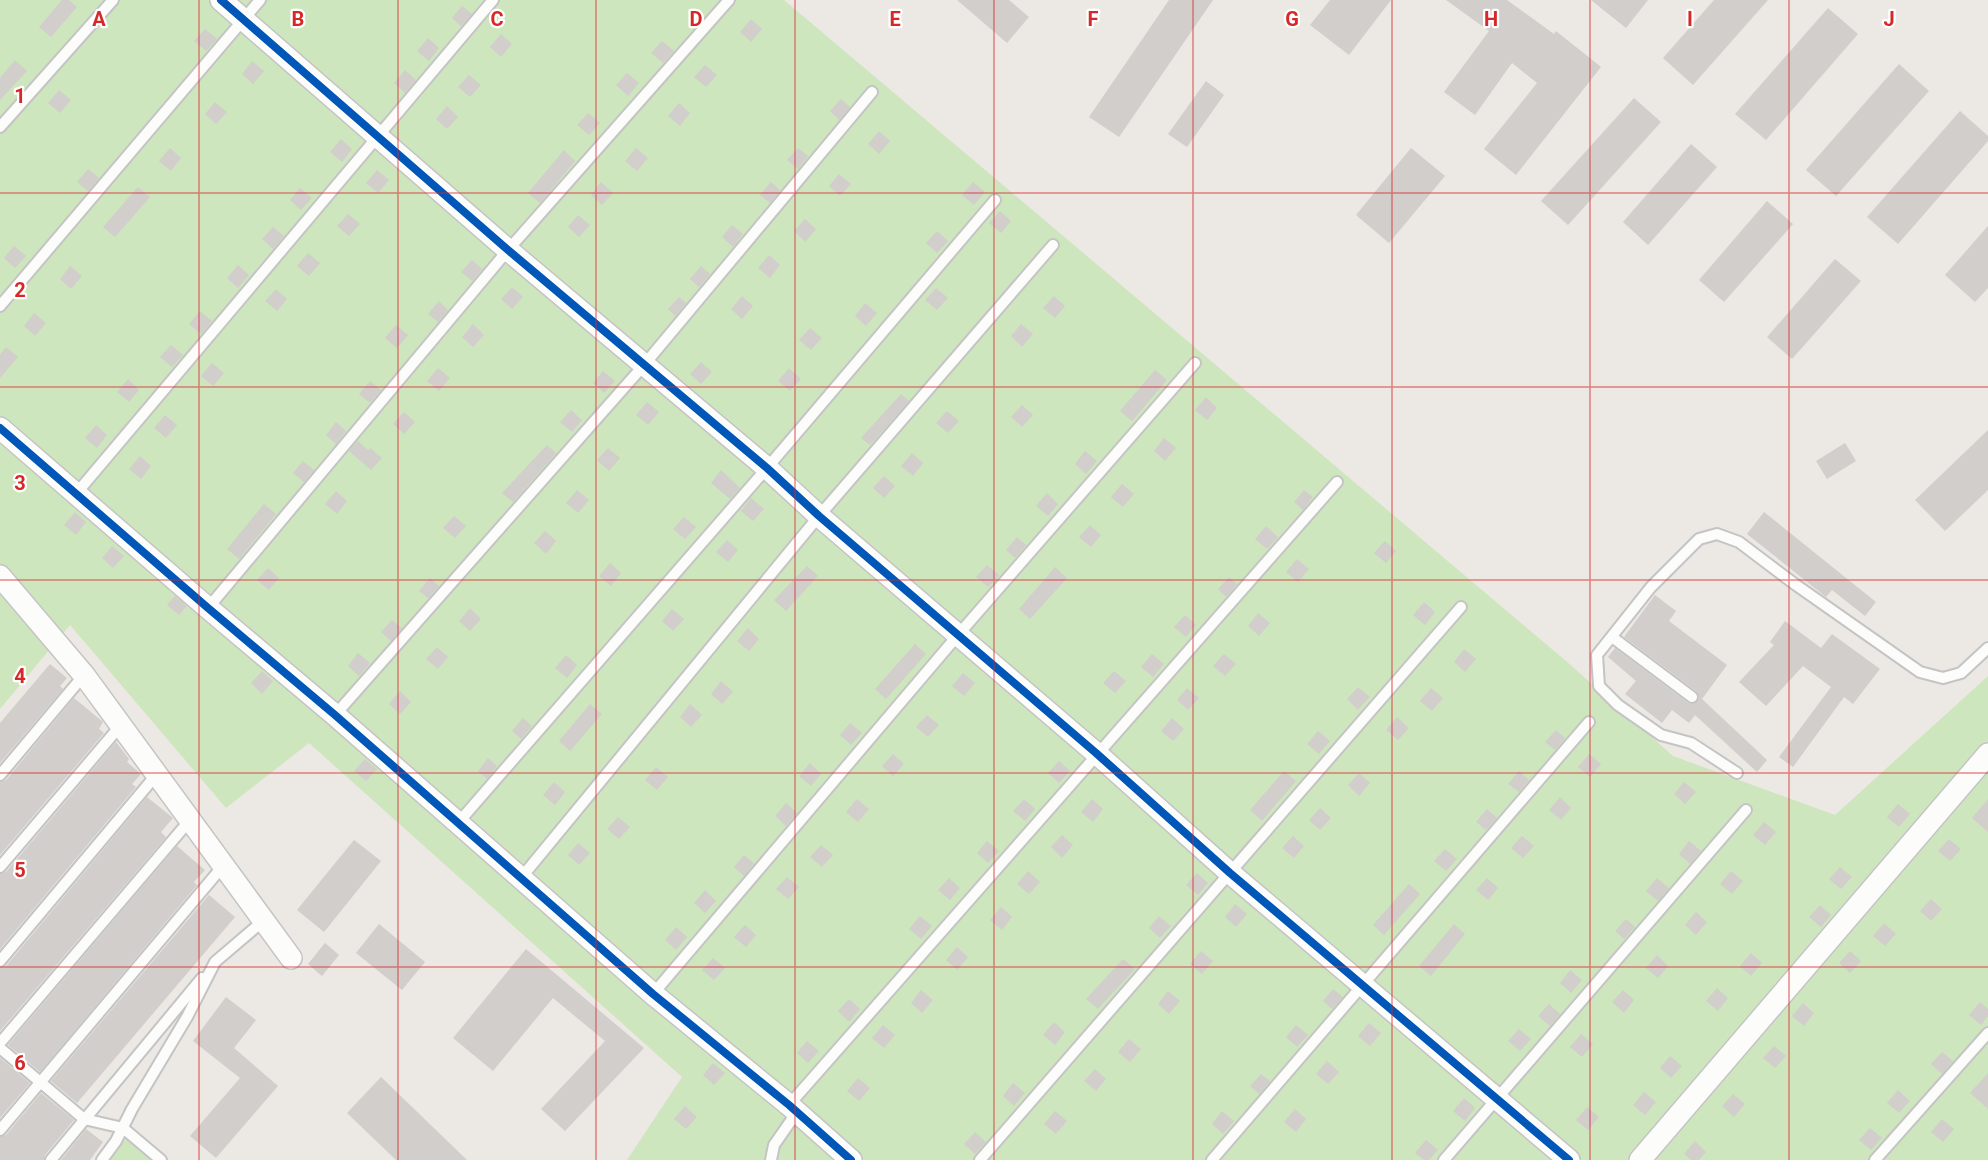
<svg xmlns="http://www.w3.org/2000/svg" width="1988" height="1160" font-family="Roboto,sans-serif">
  <rect width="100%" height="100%" fill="#ece8e4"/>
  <!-- green -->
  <g fill="#cee6be">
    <path d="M0 0H784L1566 661 1673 756 1835 815 1988 676V1160H627L682 1077 309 743 226 808 70 625 0 709Z"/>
    <path d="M133 1130 168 1160H109Z"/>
  </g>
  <!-- building -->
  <g fill="#d1cecb">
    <path d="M62 0H69L77 7 51 37 39 27Z"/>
    <path d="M957 0H1009L1029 17 1007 43Z"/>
    <path d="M1169 0H1213L1119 137 1089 117Z"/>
    <path d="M1330 0H1391L1349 55 1310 25Z"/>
    <path d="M1446 0H1507L1554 34 1556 31 1601 67 1516 175 1484 149 1537 83 1512 63 1475 115 1444 92 1489 31Z"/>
    <path d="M1591 0H1648L1626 28Z"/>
    <path d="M1714 0H1768L1693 85 1663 58Z"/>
    <path d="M462 6 472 14 461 26 452 18Z"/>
    <path d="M1828 8 1858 34 1766 140 1735 114Z"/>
    <path d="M751 19 762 29 751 42 740 32Z"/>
    <path d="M205 29 217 39 206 51 194 41Z"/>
    <path d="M501 34 512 44 501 57 490 47Z"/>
    <path d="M428 38 439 48 429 61 417 51Z"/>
    <path d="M662 41 674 51 663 63 651 53Z"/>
    <path d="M15 60 27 71 0 100V78Z"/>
    <path d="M252 61 264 71 253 84 242 74Z"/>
    <path d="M1899 64 1929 91 1836 196 1806 170Z"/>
    <path d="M705 65 717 75 706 87 694 77Z"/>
    <path d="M405 70 416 80 405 93 394 83Z"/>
    <path d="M627 73 639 83 628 96 616 85Z"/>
    <path d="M469 75 481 85 470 97 458 87Z"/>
    <path d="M1206 81 1224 95 1187 147 1168 134Z"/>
    <path d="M59 90 71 100 60 113 48 103Z"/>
    <path d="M1634 98 1661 122 1568 225 1541 201Z"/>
    <path d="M841 99 850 107 839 120 830 111Z"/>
    <path d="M215 102 227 112 216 124 205 114Z"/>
    <path d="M679 103 690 113 680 126 668 116Z"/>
    <path d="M447 106 458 117 447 129 436 119Z"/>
    <path d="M1960 111 1988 136V141L1898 244 1867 217Z"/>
    <path d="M588 113 600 123 589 135 577 125Z"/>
    <path d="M879 131 890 141 879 154 868 144Z"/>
    <path d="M341 139 352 149 342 162 330 152Z"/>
    <path d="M1691 144 1717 167 1648 245 1623 222Z"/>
    <path d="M170 148 181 158 171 171 159 161Z"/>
    <path d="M636 148 648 158 637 171 625 161Z"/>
    <path d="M798 148 808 156 798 169 787 160Z"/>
    <path d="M1411 148 1445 176 1389 243 1356 215Z"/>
    <path d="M564 150 575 161 540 203 528 193Z"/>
    <path d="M88 169 99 178 88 191 77 182Z"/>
    <path d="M377 170 389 180 378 193 366 183Z"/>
    <path d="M839 174 851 184 840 196 829 186Z"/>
    <path d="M601 182 613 193 602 205 591 195Z"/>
    <path d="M771 182 780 190 770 203 760 195Z"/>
    <path d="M973 182 985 192 974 205 962 195Z"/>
    <path d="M138 187 150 197 115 237 103 227Z"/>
    <path d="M300 188 312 198 301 210 290 200Z"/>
    <path d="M1767 201 1793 224 1724 302 1699 280Z"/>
    <path d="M1000 211 1011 221 1001 233 989 223Z"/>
    <path d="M348 214 360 224 349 236 337 226Z"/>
    <path d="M578 215 590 225 579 237 568 227Z"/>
    <path d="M805 219 816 229 805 242 794 231Z"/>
    <path d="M732 225 743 234 733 247 722 237Z"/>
    <path d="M1988 226V288L1975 302 1945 275Z"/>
    <path d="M273 227 284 236 273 249 262 239Z"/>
    <path d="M937 231 948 241 937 253 926 243Z"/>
    <path d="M14 246 26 256 15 268 4 258Z"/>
    <path d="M308 253 320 263 309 276 297 266Z"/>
    <path d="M769 255 780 265 770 278 758 268Z"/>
    <path d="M1835 259 1861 281 1792 359 1767 337Z"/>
    <path d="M472 260 482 269 472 281 461 272Z"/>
    <path d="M238 265 249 275 238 288 227 278Z"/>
    <path d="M70 266 82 276 71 289 60 279Z"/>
    <path d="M701 266 710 274 699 287 690 279Z"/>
    <path d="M512 287 523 297 512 309 501 299Z"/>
    <path d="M936 288 948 298 937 310 925 300Z"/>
    <path d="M276 289 287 299 277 311 265 301Z"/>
    <path d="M742 296 753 306 742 319 731 309Z"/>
    <path d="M1054 296 1065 306 1055 318 1043 308Z"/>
    <path d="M679 297 686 303 675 316 668 309Z"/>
    <path d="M439 301 448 310 438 322 428 314Z"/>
    <path d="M865 303 877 313 866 326 855 316Z"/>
    <path d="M200 311 212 321 201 334 189 324Z"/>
    <path d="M34 313 46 323 35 336 24 326Z"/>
    <path d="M473 324 484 335 473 347 462 337Z"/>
    <path d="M1021 324 1033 334 1022 347 1011 336Z"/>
    <path d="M396 325 408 335 397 348 385 338Z"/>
    <path d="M810 328 822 338 811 350 799 340Z"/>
    <path d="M171 345 183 355 172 367 160 357Z"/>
    <path d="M6 347 18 357 0 378V355Z"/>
    <path d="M701 362 712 372 701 384 690 374Z"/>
    <path d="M212 363 224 373 213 386 201 376Z"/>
    <path d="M438 368 450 378 439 391 427 381Z"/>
    <path d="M789 368 801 379 790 391 778 381Z"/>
    <path d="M1155 370 1167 380 1132 421 1120 411Z"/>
    <path d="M603 371 615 381 604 393 593 383Z"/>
    <path d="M128 379 139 390 129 402 117 392Z"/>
    <path d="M370 381 381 390 370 403 359 394Z"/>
    <path d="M901 394 909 401 870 445 861 438Z"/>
    <path d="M1206 397 1217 408 1207 420 1195 410Z"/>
    <path d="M647 402 659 412 648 425 636 415Z"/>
    <path d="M1022 405 1033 415 1022 427 1011 417Z"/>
    <path d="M571 410 582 420 572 432 560 422Z"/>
    <path d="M947 411 959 421 948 433 936 423Z"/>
    <path d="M404 412 415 422 404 434 393 424Z"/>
    <path d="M165 415 177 425 166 438 154 428Z"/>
    <path d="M336 422 346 431 336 444 326 435Z"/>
    <path d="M96 425 107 435 97 448 85 438Z"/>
    <path d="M1988 430V490L1945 531 1915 500Z"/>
    <path d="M1164 438 1176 448 1165 461 1154 451Z"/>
    <path d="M358 441 368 450 370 448 382 458 371 470 349 451Z"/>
    <path d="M1845 443 1856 461 1827 479 1816 461Z"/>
    <path d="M547 445 556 453 513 502 502 493Z"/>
    <path d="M608 448 620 458 609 471 597 460Z"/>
    <path d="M1085 451 1097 461 1086 474 1075 464Z"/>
    <path d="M912 453 923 463 913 476 901 466Z"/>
    <path d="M140 456 151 466 141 479 129 469Z"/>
    <path d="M303 461 314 470 304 482 293 473Z"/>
    <path d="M721 470 740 488 730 499 711 483Z"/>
    <path d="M884 476 895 486 884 498 873 488Z"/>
    <path d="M1122 484 1134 494 1123 507 1111 497Z"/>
    <path d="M577 490 589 500 578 513 566 503Z"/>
    <path d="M1304 490 1313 497 1303 510 1294 502Z"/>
    <path d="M336 491 347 501 337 514 325 504Z"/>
    <path d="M1047 493 1058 504 1048 516 1036 506Z"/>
    <path d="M751 498 764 509 753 521 741 511Z"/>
    <path d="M264 504 276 514 239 559 227 549Z"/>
    <path d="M75 512 86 522 76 535 64 525Z"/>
    <path d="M1764 512 1876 602 1865 616 1832 590 1826 597 1747 534Z"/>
    <path d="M454 516 466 526 455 538 443 528Z"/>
    <path d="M684 517 696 527 685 539 673 529Z"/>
    <path d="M1090 525 1101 535 1091 547 1079 537Z"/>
    <path d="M1266 526 1278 537 1267 549 1255 539Z"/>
    <path d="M545 531 556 541 546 554 534 543Z"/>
    <path d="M1017 537 1026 545 1015 558 1006 550Z"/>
    <path d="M727 540 738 550 728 562 716 552Z"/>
    <path d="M1385 541 1396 551 1386 563 1374 553Z"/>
    <path d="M112 546 124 556 113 568 102 558Z"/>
    <path d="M1297 559 1309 569 1298 582 1286 572Z"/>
    <path d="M610 563 621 573 611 586 599 576Z"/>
    <path d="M987 565 999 575 988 587 976 577Z"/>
    <path d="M807 566 818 576 786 611 774 600Z"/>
    <path d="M1055 567 1067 578 1030 619 1019 609Z"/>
    <path d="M268 568 279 578 269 590 257 580Z"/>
    <path d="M1229 577 1237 584 1226 597 1218 589Z"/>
    <path d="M430 578 439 586 428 598 419 591Z"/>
    <path d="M1655 595 1676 611 1669 621 1727 665 1702 699 1767 760 1757 772 1695 715 1689 723 1672 710 1662 723 1625 694 1636 681 1608 657 1615 648 1688 703 1694 704 1699 698 1696 691 1624 637Z"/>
    <path d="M175 596 187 606 179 615 167 605Z"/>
    <path d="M1424 602 1435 612 1425 625 1413 615Z"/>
    <path d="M470 608 481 619 470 631 459 621Z"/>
    <path d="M672 609 684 619 673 631 662 621Z"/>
    <path d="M1258 613 1270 623 1259 636 1248 626Z"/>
    <path d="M1185 615 1196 625 1186 637 1174 627Z"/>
    <path d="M392 620 402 628 391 641 381 632Z"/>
    <path d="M1785 621 1821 648 1832 634 1880 669 1853 704 1844 697 1793 767 1779 757 1831 687 1803 666 1766 706 1739 682 1774 645 1770 642Z"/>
    <path d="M748 628 759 639 749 651 737 641Z"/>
    <path d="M915 644 926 654 886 699 875 689Z"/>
    <path d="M437 647 448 657 438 669 426 659Z"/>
    <path d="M1464 649 1476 659 1465 672 1454 662Z"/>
    <path d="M358 653 370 663 359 676 348 666Z"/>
    <path d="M1152 654 1164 664 1153 677 1141 667Z"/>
    <path d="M1224 654 1236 664 1225 676 1213 666Z"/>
    <path d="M566 655 577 665 567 678 555 668Z"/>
    <path d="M50 664 67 678 60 686 63 689 0 763V723Z"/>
    <path d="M262 671 273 681 262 694 251 683Z"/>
    <path d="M1114 671 1126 681 1115 693 1103 683Z"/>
    <path d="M963 673 975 683 964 696 952 686Z"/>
    <path d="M721 681 733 692 722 704 711 694Z"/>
    <path d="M1358 687 1370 697 1358 710 1347 699Z"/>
    <path d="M1187 688 1199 698 1188 710 1177 700Z"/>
    <path d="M1431 688 1443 698 1432 711 1420 701Z"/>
    <path d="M400 691 411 702 400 714 389 704Z"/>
    <path d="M74 698 103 722 99 729 104 733 0 855V782L6 780Z"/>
    <path d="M590 704 602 714 570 751 559 741Z"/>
    <path d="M690 704 702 715 691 727 680 717Z"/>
    <path d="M927 715 939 725 928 737 916 727Z"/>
    <path d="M1397 717 1409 728 1398 740 1386 730Z"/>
    <path d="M523 718 532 726 521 739 512 731Z"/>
    <path d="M1172 718 1184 729 1173 741 1161 731Z"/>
    <path d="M850 723 862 733 851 745 840 735Z"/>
    <path d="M1556 730 1565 738 1555 750 1545 742Z"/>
    <path d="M1318 731 1330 741 1319 754 1307 744Z"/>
    <path d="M116 742 129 759 127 762 141 774 132 784 136 787 0 949V874L6 872Z"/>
    <path d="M893 754 904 764 893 776 882 766Z"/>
    <path d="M1589 754 1601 764 1590 777 1578 767Z"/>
    <path d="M488 758 497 766 487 779 478 771Z"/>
    <path d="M365 759 377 769 366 781 354 771Z"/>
    <path d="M1059 761 1070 771 1059 783 1048 773Z"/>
    <path d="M810 763 821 774 811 786 799 776Z"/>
    <path d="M656 767 668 777 657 790 645 780Z"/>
    <path d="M1284 771 1296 781 1262 821 1250 810Z"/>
    <path d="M1519 771 1529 780 1519 792 1508 784Z"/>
    <path d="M1359 773 1370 783 1359 796 1348 785Z"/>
    <path d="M554 782 565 792 555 805 543 795Z"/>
    <path d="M1684 782 1696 792 1685 804 1674 794Z"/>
    <path d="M147 797 173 818 161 832 166 837 0 1031V968L6 966Z"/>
    <path d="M1560 797 1571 808 1561 820 1549 810Z"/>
    <path d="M857 799 869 809 858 822 846 812Z"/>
    <path d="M1024 799 1035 809 1025 821 1013 811Z"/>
    <path d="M1092 799 1103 809 1093 822 1081 812Z"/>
    <path d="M1988 799V832L1972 818Z"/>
    <path d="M786 803 797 813 786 826 775 816Z"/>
    <path d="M1898 804 1910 814 1899 827 1887 817Z"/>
    <path d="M1320 808 1331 818 1320 830 1309 820Z"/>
    <path d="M1487 809 1497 818 1486 830 1476 822Z"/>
    <path d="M618 817 630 827 619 839 607 829Z"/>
    <path d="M1764 822 1776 832 1765 845 1753 835Z"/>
    <path d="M1062 835 1073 845 1062 858 1051 847Z"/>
    <path d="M1293 836 1304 846 1294 858 1282 848Z"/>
    <path d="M1522 836 1534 846 1523 858 1511 848Z"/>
    <path d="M1949 839 1961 849 1950 861 1938 851Z"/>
    <path d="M354 840 381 861 324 932 297 910Z"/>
    <path d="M987 841 999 851 988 863 977 853Z"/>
    <path d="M1689 841 1701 851 1690 864 1679 854Z"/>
    <path d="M578 843 590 853 579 865 568 855Z"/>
    <path d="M821 845 833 855 822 867 810 857Z"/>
    <path d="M177 846 205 870 194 882 197 885 40 1072 8 1045Z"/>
    <path d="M1445 849 1457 859 1446 871 1434 861Z"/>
    <path d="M744 855 754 863 744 876 734 867Z"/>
    <path d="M1840 867 1852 877 1841 889 1829 879Z"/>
    <path d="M1028 871 1040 882 1029 894 1017 884Z"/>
    <path d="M1731 871 1743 881 1732 894 1720 884Z"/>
    <path d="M1197 873 1208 883 1198 895 1186 885Z"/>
    <path d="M787 877 799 887 788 899 776 889Z"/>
    <path d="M949 878 960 888 950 900 938 890Z"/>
    <path d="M1487 878 1498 888 1488 900 1476 890Z"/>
    <path d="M1657 878 1669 888 1658 901 1646 891Z"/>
    <path d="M1409 884 1420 894 1384 935 1373 925Z"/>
    <path d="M705 890 716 901 705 913 694 903Z"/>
    <path d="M209 895 235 917 77 1103 51 1081Z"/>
    <path d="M1931 899 1942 909 1931 921 1920 911Z"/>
    <path d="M1235 904 1247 914 1236 927 1225 917Z"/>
    <path d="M1820 905 1831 915 1821 927 1809 917Z"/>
    <path d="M1001 907 1012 917 1002 930 990 920Z"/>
    <path d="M1696 912 1707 922 1696 935 1685 925Z"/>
    <path d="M920 916 932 926 921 939 909 929Z"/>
    <path d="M1159 916 1171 926 1160 938 1149 928Z"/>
    <path d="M1626 919 1635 927 1624 939 1615 931Z"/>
    <path d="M1884 923 1896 934 1885 946 1873 936Z"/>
    <path d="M379 924 425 962 402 990 356 953Z"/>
    <path d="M1454 924 1465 934 1431 976 1419 966Z"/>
    <path d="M745 925 756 935 746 947 734 937Z"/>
    <path d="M676 927 687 937 676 950 665 940Z"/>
    <path d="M325 943 339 955 322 976 308 964Z"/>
    <path d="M957 947 968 957 957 970 946 960Z"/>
    <path d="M526 949 644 1048 565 1131 541 1109 605 1041 553 998 493 1071 453 1038Z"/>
    <path d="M1201 951 1213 961 1202 974 1190 964Z"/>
    <path d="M1850 951 1861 961 1850 973 1839 963Z"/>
    <path d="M1751 953 1762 963 1751 976 1740 966Z"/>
    <path d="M1657 955 1668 966 1658 978 1646 968Z"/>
    <path d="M713 958 725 968 714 980 702 970Z"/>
    <path d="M1123 959 1135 969 1098 1009 1086 999Z"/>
    <path d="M1570 970 1582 980 1571 993 1560 983Z"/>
    <path d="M1717 988 1728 998 1718 1011 1706 1001Z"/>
    <path d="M1333 989 1343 997 1332 1009 1323 1001Z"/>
    <path d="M921 990 933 1000 922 1013 911 1003Z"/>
    <path d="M1623 990 1634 1000 1624 1013 1612 1002Z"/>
    <path d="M1168 991 1180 1001 1169 1014 1158 1004Z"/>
    <path d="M226 997 256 1020 234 1048 278 1086 216 1158 190 1136 240 1078 193 1041Z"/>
    <path d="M849 999 860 1009 849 1022 838 1011Z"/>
    <path d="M1980 1002 1988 1009V1016L1981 1025 1969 1015Z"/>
    <path d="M1803 1003 1814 1013 1804 1026 1792 1016Z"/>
    <path d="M1549 1004 1560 1014 1550 1026 1538 1016Z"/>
    <path d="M1054 1022 1065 1032 1055 1045 1043 1035Z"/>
    <path d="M1369 1023 1381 1033 1370 1046 1358 1036Z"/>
    <path d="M883 1025 895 1035 884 1048 872 1038Z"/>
    <path d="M1296 1025 1308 1035 1297 1047 1286 1037Z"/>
    <path d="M1519 1029 1531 1039 1520 1051 1508 1041Z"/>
    <path d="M1581 1034 1593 1044 1582 1057 1570 1047Z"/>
    <path d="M1129 1039 1141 1049 1130 1062 1118 1052Z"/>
    <path d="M807 1041 819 1051 808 1063 797 1053Z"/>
    <path d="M1774 1046 1786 1056 1775 1068 1763 1058Z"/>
    <path d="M1942 1052 1953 1061 1942 1074 1931 1064Z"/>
    <path d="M1670 1056 1682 1066 1671 1078 1660 1068Z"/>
    <path d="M0 1058 30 1083 0 1118Z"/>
    <path d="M1327 1061 1339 1072 1328 1084 1316 1074Z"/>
    <path d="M713 1063 725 1073 714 1085 703 1075Z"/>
    <path d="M1095 1069 1106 1079 1096 1091 1084 1081Z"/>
    <path d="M1988 1073V1109L1970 1093Z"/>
    <path d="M1261 1074 1270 1081 1259 1094 1250 1086Z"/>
    <path d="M381 1077 467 1160H396L347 1113Z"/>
    <path d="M858 1078 870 1088 859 1101 847 1091Z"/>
    <path d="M1013 1083 1025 1093 1014 1106 1003 1096Z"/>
    <path d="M1898 1090 1910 1101 1899 1113 1887 1103Z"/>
    <path d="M1644 1092 1656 1102 1645 1115 1633 1105Z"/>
    <path d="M41 1093 74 1120 45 1155 44 1160H0V1137L6 1135Z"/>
    <path d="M1733 1094 1745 1104 1734 1117 1722 1106Z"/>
    <path d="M1464 1098 1475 1108 1465 1121 1453 1111Z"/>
    <path d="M685 1106 697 1117 686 1129 674 1119Z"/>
    <path d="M1587 1107 1599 1117 1588 1130 1576 1120Z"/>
    <path d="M1295 1109 1306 1119 1296 1132 1284 1122Z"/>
    <path d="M1055 1111 1067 1121 1056 1134 1044 1124Z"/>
    <path d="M1222 1111 1234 1121 1223 1134 1212 1124Z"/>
    <path d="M1942 1119 1954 1129 1943 1142 1931 1132Z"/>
    <path d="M1870 1128 1882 1138 1871 1150 1859 1140Z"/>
    <path d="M86 1129 103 1142 90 1160H61Z"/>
    <path d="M975 1132 986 1142 975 1154 964 1144Z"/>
    <path d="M1426 1140 1438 1150 1429 1160H1424L1415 1153Z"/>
    <path d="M1695 1141 1706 1152 1699 1160H1691L1684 1154Z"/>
  </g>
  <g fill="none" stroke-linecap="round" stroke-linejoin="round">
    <!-- service casing -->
    <g stroke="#c5c4c5" stroke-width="14">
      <g id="service">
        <path d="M0 127 113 0"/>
        <path d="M0 306 260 0"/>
        <path d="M75 495 493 0"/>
        <path d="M208 608 508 250 729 0"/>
        <path d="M1612 637 1692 697"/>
        <path d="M335 715 644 365 872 92"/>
        <path d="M1737 773 1691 743 1661 735 1618 705 1599 686 1597 655 1651 587 1699 539 1717 534 1739 542 1796 585 1920 672 1943 678 1961 673 1988 648"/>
        <path d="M0 775 84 675"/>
        <path d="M458 823 767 468 995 200"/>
        <path d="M0 867 121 725"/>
        <path d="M521 878 819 516 1053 245"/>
        <path d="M0 961 157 774"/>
        <path d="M653 994 958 635 1195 363"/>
        <path d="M0 1043 190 820"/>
        <path d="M0 1048 84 1119 123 1128 161 1160"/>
        <path d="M789 1105 1337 482"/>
        <path d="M0 1130 223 866"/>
        <path d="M51 1160 202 978"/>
        <path d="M102 1160 116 1141 132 1109 187 1017 215 962 263 921"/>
        <path d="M771 1160 774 1145 797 1112"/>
        <path d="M980 1160 1461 607"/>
        <path d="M1212 1160 1589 722"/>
        <path d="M1444 1160 1746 810"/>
        <path d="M1875 1160 1988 1033"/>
      </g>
    </g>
    <!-- minor casing -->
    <g stroke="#c5c4c5" stroke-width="24">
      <g id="minor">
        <path d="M221 0 508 250 767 468 819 516 1096 753 1230 873 1569 1160"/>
        <path d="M0 428 208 608 335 715 653 994 789 1105 851 1160"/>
        <path d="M0 576 84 675 291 958"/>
        <path d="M1640 1160 1988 754"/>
      </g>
    </g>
    <!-- service -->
    <use href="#service" stroke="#fcfcfb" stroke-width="10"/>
    <!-- minor -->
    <use href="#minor" stroke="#fcfcfb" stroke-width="21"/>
    <!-- cycleway casing -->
    <g stroke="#fff" stroke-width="11">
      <g id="cycleway">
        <path d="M221 0 508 250 767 468 819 516 1096 753 1230 873 1569 1160"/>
        <path d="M0 428 208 608 335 715 653 994 789 1105 851 1160"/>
      </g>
    </g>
    <!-- cycleway -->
    <use href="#cycleway" stroke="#0057b8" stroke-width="8"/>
  </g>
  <!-- grid -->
  <path fill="none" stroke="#d62828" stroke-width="1.5" stroke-opacity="0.55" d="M199 0V1160M398 0V1160M596 0V1160M795 0V1160M994 0V1160M1193 0V1160M1392 0V1160M1590 0V1160M1789 0V1160M0 193H1988M0 387H1988M0 580H1988M0 773H1988M0 967H1988"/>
  <g font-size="20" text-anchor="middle" font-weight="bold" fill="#d62828" stroke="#fff" stroke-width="4.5" stroke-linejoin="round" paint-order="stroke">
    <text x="99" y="26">A</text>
    <text x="298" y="26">B</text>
    <text x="497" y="26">C</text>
    <text x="696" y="26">D</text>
    <text x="895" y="26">E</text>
    <text x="1093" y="26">F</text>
    <text x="1292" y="26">G</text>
    <text x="1491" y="26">H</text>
    <text x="1690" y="26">I</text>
    <text x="1889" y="26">J</text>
    <text x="20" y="103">1</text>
    <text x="20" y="297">2</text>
    <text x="20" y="490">3</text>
    <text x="20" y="683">4</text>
    <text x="20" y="877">5</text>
    <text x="20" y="1070">6</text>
  </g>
</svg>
